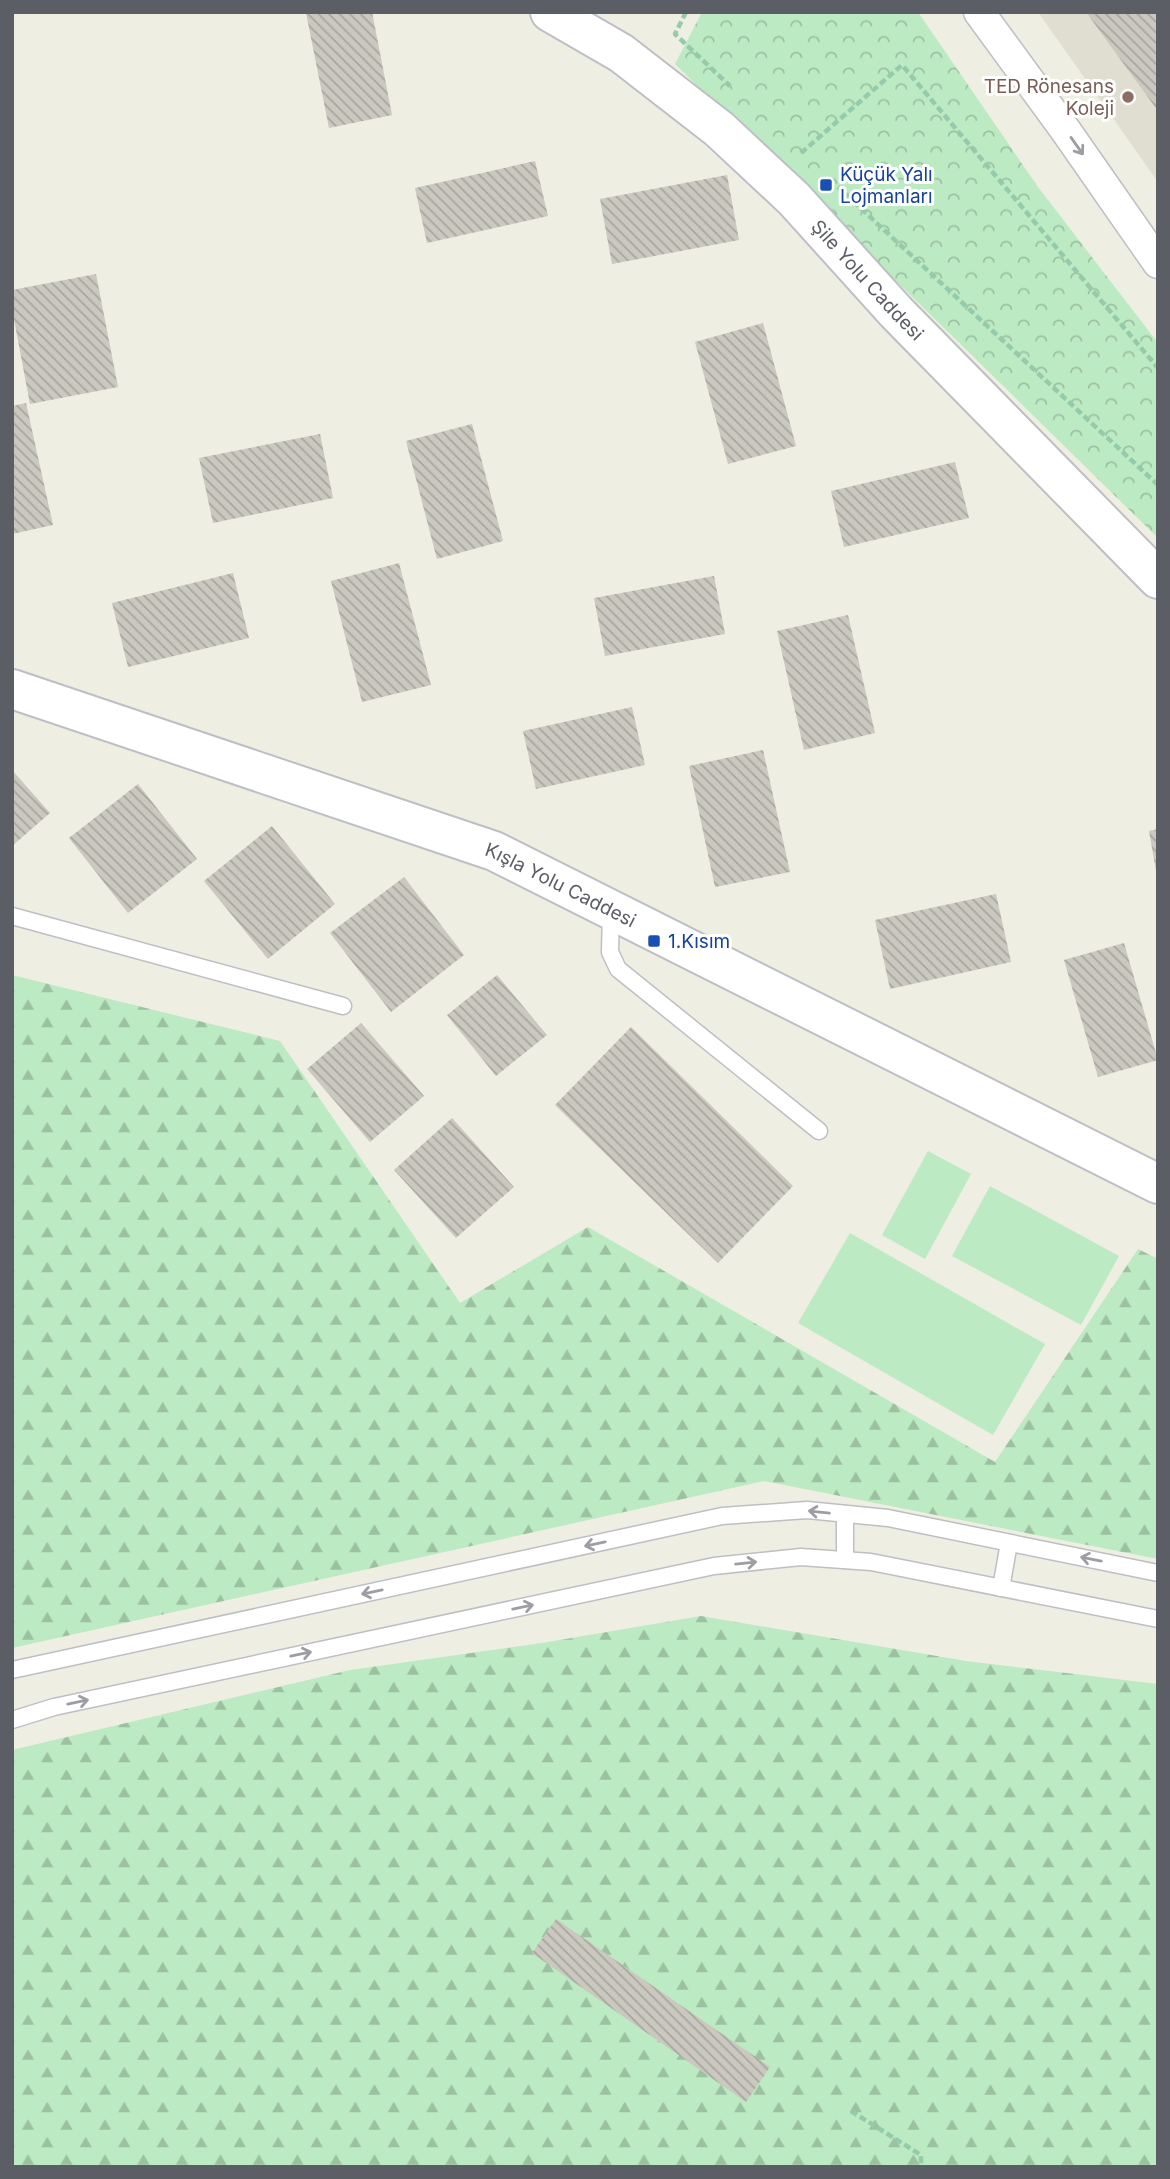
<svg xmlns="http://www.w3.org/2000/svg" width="1170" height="2179" font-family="Inter,sans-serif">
  <defs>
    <pattern id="forest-firs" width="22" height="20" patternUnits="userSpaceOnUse" patternTransform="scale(1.75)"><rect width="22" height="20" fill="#bceac2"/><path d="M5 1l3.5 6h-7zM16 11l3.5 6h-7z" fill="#9cc1a1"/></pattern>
    <pattern id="park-crowns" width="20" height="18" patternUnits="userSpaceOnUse" patternTransform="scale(1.75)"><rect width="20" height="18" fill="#bceac2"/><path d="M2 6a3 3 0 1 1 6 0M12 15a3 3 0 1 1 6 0" fill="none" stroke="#9cc1a1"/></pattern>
    <pattern id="building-back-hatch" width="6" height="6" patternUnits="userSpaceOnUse" patternTransform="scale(1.75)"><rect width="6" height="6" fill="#cac8bf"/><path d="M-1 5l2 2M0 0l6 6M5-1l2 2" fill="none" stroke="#a7a69f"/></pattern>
  </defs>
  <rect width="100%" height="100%" fill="#efeee2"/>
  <!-- education -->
  <path fill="#dfded1" d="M1038 12H1158V182Z"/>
  <!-- grass -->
  <g fill="#bceac2">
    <path d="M928 1151 971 1174 925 1259 882 1235Z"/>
    <path d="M990 1186 1119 1256 1081 1325 952 1256Z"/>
    <path d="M850 1233 1045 1344 993 1435 798 1323Z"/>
  </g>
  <!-- forest -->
  <g fill="url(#forest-firs)">
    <path d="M12 975 280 1041 460 1303 588 1227 995 1462 1138 1249 1158 1259V1559L764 1481 12 1648Z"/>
    <path d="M701 1616 966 1661 1158 1684V2167H12V1750L350 1670 542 1643Z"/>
  </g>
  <!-- park -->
  <path fill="url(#park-crowns)" d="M702 12H918L1038 187 1158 343V538L675 64Z"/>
  <!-- building -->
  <g fill="url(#building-back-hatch)">
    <path d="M311 12H372L392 115 329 128 306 13Z"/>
    <path d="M1086 12H1158V111Z"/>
    <path d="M535 161 548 216 427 243 415 188Z"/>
    <path d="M727 175 739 240 612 264 600 199Z"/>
    <path d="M96 274 118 387 30 404 12 309V290Z"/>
    <path d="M763 323 796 446 728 464 695 342Z"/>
    <path d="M26 403 53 525 12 534V406Z"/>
    <path d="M472 424 503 541 437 559 406 441Z"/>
    <path d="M320 434 333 498 213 523 199 458Z"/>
    <path d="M955 462 969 518 844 547 831 491Z"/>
    <path d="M399 563 431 685 362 702 331 581Z"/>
    <path d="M233 573 249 638 128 667 112 603Z"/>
    <path d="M714 576 725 634 605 656 594 598Z"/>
    <path d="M848 615 875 733 804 750 777 631Z"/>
    <path d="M632 707 645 765 536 789 523 731Z"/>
    <path d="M763 750 790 872 715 887 689 766Z"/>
    <path d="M12 770 50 813 12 846Z"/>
    <path d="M138 784 197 859 128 913 69 838Z"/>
    <path d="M272 826 335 904 268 959 204 881Z"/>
    <path d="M1158 829V871H1156L1149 831Z"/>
    <path d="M404 877 464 955 391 1012 330 933Z"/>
    <path d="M996 894 1011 962 890 989 875 920Z"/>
    <path d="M1124 943 1158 1060 1098 1077 1064 960Z"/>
    <path d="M497 975 547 1035 496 1076 447 1015Z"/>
    <path d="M361 1023 424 1096 370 1142 307 1069Z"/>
    <path d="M631 1027 793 1186 718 1263 555 1105Z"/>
    <path d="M452 1118 514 1187 456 1238 394 1170Z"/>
    <path d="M556 1919 770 2067 746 2102 532 1953Z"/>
  </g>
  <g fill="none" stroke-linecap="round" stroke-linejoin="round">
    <!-- service casing -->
    <g stroke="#bdbfc5" stroke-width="19">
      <g id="service">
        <path d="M611 911 610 952 618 969 819 1131"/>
        <path d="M12 916 343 1006"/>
        <path d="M845 1514V1560"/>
        <path d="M1001 1588 1009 1543"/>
        <path d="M12 1670 722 1516 807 1510 888 1518 1158 1573"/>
        <path d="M12 1720 54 1707 714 1566 801 1557 871 1562 1158 1619"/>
      </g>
    </g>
    <!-- minor casing -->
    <g stroke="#bdbfc5" stroke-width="33">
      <path id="minor" d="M979 12 1066 131 1158 263"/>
    </g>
    <!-- tertiary casing -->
    <g stroke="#bdbfc5" stroke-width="42">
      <g id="tertiary">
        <path id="s1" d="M550 12 621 53 719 129 794 199 896 312 1158 579"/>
        <path id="s2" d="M12 689 494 851 1158 1184"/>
      </g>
    </g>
    <!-- path -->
    <g stroke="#95cbab" stroke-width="4.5" stroke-dasharray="7 3.5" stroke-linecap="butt">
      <path d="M686 12 675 34 730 86"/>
      <path d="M801 153 902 65 1158 368"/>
      <path d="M838 187 1158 485"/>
      <path d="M851 2111 921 2155V2167"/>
    </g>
    <!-- service -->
    <use href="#service" stroke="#fff" stroke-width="16"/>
    <!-- minor -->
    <use href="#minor" stroke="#fff" stroke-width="30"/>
    <!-- tertiary -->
    <use href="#tertiary" stroke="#fff" stroke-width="38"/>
  </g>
  <!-- one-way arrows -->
  <defs><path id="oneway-shaft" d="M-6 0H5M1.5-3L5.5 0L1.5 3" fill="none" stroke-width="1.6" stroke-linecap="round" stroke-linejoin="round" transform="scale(1.75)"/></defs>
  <g stroke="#9d9ea3">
    <use href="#oneway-shaft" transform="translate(1077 146) rotate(55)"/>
    <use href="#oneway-shaft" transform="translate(819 1512) rotate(-174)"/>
    <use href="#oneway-shaft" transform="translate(595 1544) rotate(168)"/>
    <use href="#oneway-shaft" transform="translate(1091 1559) rotate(-169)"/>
    <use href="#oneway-shaft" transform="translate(746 1563) rotate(-6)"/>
    <use href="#oneway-shaft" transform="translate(372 1592) rotate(168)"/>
    <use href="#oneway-shaft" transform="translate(523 1607) rotate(-12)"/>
    <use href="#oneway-shaft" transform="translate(301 1654) rotate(-12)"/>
    <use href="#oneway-shaft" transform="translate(78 1702) rotate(-12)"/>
  </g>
  <!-- markers -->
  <circle fill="#8d6e63" stroke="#fff" stroke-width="2.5" cx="1128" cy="97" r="7"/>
  <g fill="#1a4fb4" stroke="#fff" stroke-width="2.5">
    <rect x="819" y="178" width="14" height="14" rx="3.5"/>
    <rect x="647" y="934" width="14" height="14" rx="3.5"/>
  </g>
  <g text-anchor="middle" stroke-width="6" stroke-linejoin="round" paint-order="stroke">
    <!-- education labels -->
    <g font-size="19" fill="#785e54" stroke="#fff" text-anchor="end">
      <text x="1114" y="93">TED Rönesans<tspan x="1114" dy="22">Koleji</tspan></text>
    </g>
    <!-- transit labels -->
    <g font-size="19" fill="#164399" stroke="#fff" text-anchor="start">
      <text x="840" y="181">Küçük Yalı<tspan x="840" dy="22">Lojmanları</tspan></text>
      <text x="668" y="948">1.Kısım</text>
    </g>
    <!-- street labels -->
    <g font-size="19" fill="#5b5e65" stroke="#fff">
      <text dy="7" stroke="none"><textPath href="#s1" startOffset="418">Şile Yolu Caddesi</textPath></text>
      <text dy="7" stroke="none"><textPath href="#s2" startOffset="583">Kışla Yolu Caddesi</textPath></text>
    </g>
  </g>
  <!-- border -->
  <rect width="1170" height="2179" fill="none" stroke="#5b5e65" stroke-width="28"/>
</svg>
